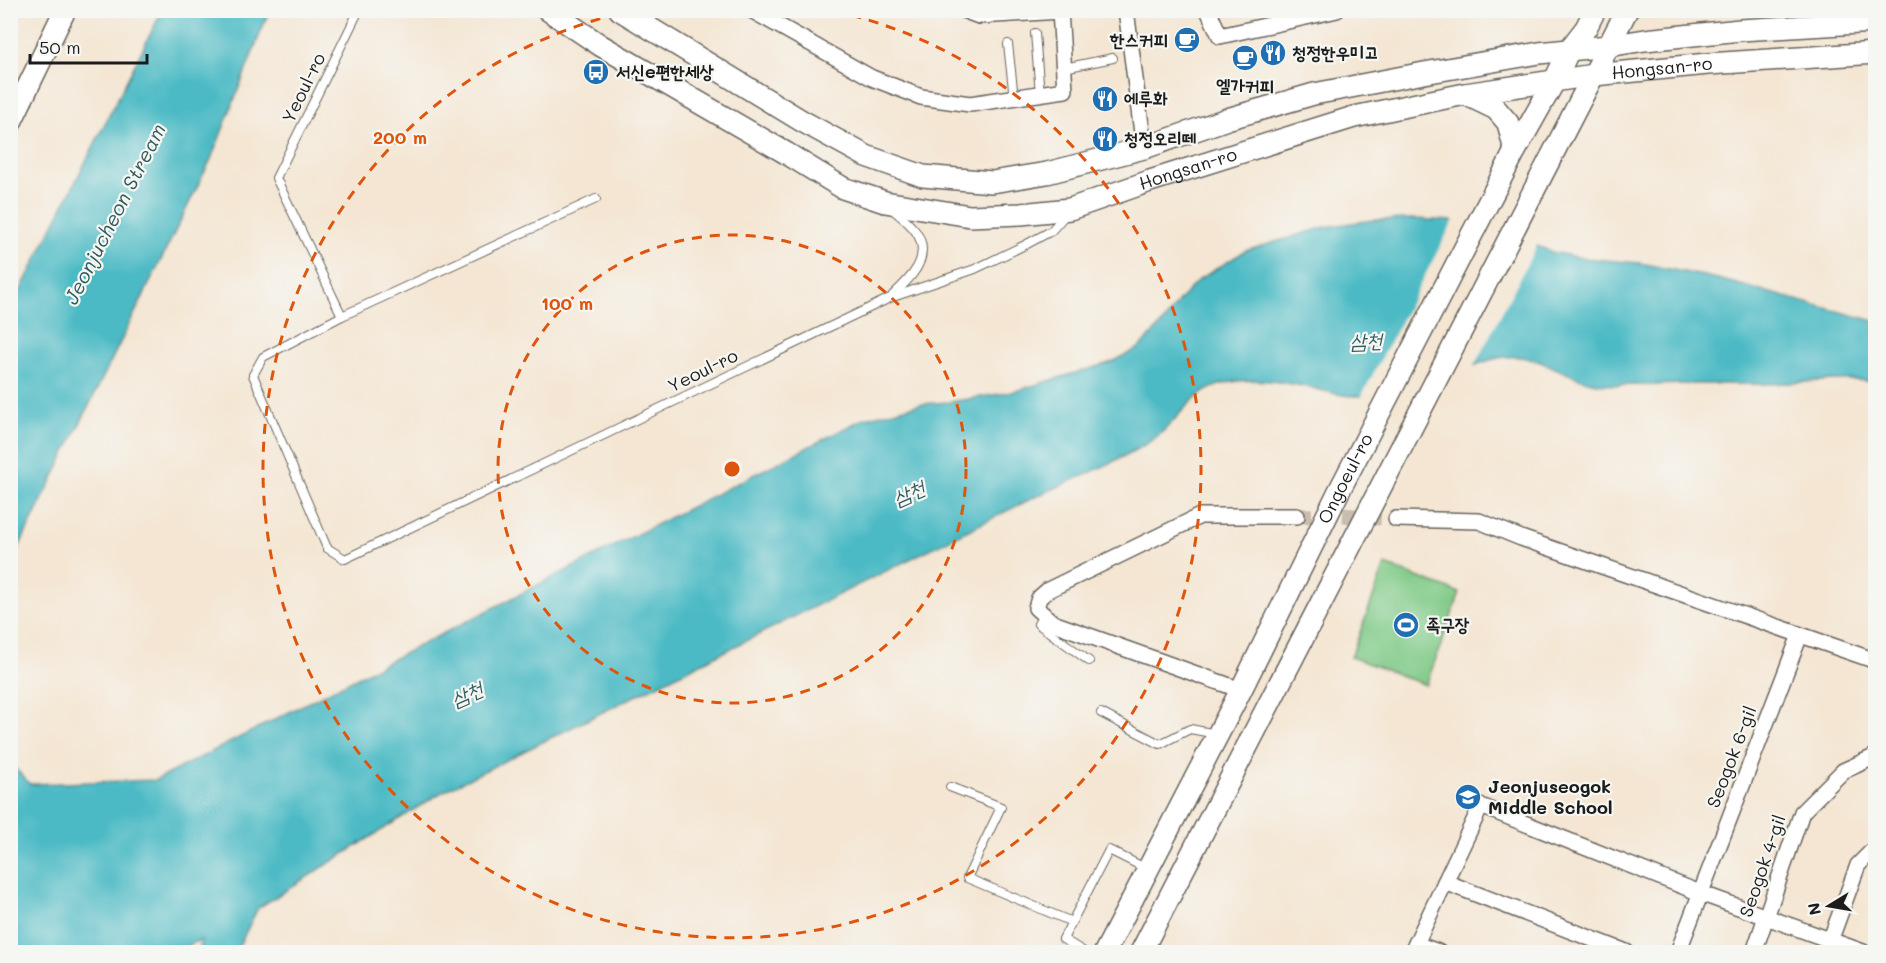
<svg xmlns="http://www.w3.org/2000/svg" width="1886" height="963" font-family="Mali,'Poor Story',sans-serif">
  <rect width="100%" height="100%" fill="#f6f6f2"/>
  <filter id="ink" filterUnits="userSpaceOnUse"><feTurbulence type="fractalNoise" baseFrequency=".0167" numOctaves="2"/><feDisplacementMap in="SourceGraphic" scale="12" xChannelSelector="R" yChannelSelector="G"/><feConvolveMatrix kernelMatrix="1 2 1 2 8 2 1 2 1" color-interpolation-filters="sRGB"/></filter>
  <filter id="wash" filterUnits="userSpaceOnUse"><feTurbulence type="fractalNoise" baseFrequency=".008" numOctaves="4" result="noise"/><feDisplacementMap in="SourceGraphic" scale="24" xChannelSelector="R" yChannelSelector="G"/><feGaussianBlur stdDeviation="1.35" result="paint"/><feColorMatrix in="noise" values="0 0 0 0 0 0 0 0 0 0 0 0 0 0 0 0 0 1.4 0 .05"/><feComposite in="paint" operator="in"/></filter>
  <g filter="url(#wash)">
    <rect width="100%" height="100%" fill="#f4e6d3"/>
    <!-- green -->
    <path fill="#80ca88" stroke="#4e7352" stroke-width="1.5" d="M1385 565 1460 593 1426 685 1351 657Z"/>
    <!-- water -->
    <g fill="#4cbac4" stroke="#346b70" stroke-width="1.5">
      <path d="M162 11H269L212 157 11 563V309Z"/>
      <path d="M1414 219 1454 221 1489 227 1552 252 1582 258 1640 263 1718 279 1875 321V383C1850 376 1816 382 1790 383 1757 385 1723 384 1690 384 1661 384 1632 387 1604 384 1568 381 1541 353 1505 357 1485 359 1467 369 1449 376 1432 382 1414 384 1396 388 1385 391 1373 396 1361 396 1340 397 1323 390 1303 386 1279 381 1252 377 1227 383 1186 392 1180 423 1149 442 1113 464 1073 480 1035 497L442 792 258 908 236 952H199L201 940 173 952H11L10 763 30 784 156 780 865 418 921 404 949 402 1012 392 1112 362 1139 348 1163 323 1179 301 1198 280 1245 251 1325 227 1373 220Z"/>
    </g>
    <!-- pier -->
    <path fill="#f4e6d3" d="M1455 218 1489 224 1538 243 1472 370 1448 379 1404 393 1360 399Z"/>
  </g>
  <g filter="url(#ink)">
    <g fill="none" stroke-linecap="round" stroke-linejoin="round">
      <!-- street-tunnel -->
      <path stroke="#c9beae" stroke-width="15" stroke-dasharray="15 8" stroke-linecap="butt" d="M1297 516 1339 515 1396 519"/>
      <!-- lane casing -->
      <g stroke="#68635c" stroke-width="10">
        <g id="lane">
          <path d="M1035 33 1040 94"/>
          <path d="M1008 44 1014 98"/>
          <path d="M1064 68 1113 58"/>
          <path d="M596 199 342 316 263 357 253 375 327 548 345 559 890 298 975 269 1027 244 1051 231 1067 213"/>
          <path d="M892 209C900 216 910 223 916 232 933 257 910 279 893 295"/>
          <path d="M342 316 276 178 359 10"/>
          <path d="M1043 615 1038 624 1089 661"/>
          <path d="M1101 713 1160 744 1190 729 1217 734"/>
          <path d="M950 787 1001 807 967 878 1072 922"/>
          <path d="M1084 952 1063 939 1109 850 1147 869"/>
        </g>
      </g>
      <!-- street casing -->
      <g stroke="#68635c" stroke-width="18">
        <g id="street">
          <path d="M751 10 872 78 921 97 970 104 1065 90 1060 10"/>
          <path d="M963 10 979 16 1060 11"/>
          <path d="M1126 10 1144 148"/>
          <path d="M1208 10 1220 36 1337 10"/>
          <path d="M1396 519 1479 521 1521 538 1876 661"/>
          <path d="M1241 690 1053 623 1036 608 1039 598 1048 590 1200 516H1297"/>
          <path d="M1445 882 1626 952"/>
          <path d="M1416 944 1438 952"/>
          <path d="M1412 952 1481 806 1700 893 1863 952"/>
          <path d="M1678 952 1800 635"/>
          <path d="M1754 952 1802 812 1843 771 1876 756"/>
          <path d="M1826 952 1858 865 1876 847"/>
        </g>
      </g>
      <!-- secondary casing -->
      <g stroke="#68635c" stroke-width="24">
        <g id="secondary">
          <path id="s1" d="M548 10 600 45 786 153 843 188 885 202 970 216 1021 214 1070 209 1150 181 1354 117 1465 94 1594 75 1708 64 1876 53"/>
          <path d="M620 10 802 121 866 156 923 176 992 182 1047 173 1144 148 1227 119 1314 94 1424 73 1539 53 1608 46 1645 40 1740 30 1876 22"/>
          <path d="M1465 94 1496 109 1508 123 1515 151"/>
          <path d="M10 124 65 10"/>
          <path id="s2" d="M1105 952 1241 690 1339 491 1515 151 1555 80 1569 50 1586 28 1595 10"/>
          <path d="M1141 952 1627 10"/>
        </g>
      </g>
      <!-- lane -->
      <use href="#lane" stroke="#fff" stroke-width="8"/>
      <!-- street -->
      <use href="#street" stroke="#fff" stroke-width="15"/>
      <!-- secondary -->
      <use href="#secondary" stroke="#fff" stroke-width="21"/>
    </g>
  </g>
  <!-- distance rings -->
  <g fill="none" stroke="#de560d" stroke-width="3" stroke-dasharray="10 8">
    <circle cx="732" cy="469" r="234"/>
    <path d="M834 11A469 469 0 1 1 630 11"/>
  </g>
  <!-- icons -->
  <defs>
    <g id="cafe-disc" transform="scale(1.35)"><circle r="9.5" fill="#1f6fb2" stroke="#f6f6f2"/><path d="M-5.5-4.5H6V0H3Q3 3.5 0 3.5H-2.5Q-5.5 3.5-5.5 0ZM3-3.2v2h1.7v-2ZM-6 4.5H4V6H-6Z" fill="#fff"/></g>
    <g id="restaurant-disc" transform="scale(1.35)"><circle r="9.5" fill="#1f6fb2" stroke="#f6f6f2"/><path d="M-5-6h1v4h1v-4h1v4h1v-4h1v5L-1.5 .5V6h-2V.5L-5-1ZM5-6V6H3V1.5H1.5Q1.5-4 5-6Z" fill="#fff"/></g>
    <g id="bus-disc" transform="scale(1.35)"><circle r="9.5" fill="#1f6fb2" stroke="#f6f6f2"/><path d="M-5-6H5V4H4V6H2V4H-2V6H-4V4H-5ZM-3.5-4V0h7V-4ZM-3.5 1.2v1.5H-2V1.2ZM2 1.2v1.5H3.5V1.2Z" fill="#fff"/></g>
    <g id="stadium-disc" transform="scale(1.35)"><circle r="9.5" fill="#1f6fb2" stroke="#f6f6f2"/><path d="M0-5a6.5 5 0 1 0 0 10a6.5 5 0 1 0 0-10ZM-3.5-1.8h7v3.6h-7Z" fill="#fff"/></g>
    <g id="school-disc" transform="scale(1.35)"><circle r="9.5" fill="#1f6fb2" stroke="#f6f6f2"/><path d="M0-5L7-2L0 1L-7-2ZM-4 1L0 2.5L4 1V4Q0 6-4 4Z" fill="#fff"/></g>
  </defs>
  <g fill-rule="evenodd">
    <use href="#cafe-disc" x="1187" y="40"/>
    <use href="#restaurant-disc" x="1273" y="53"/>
    <use href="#cafe-disc" x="1245" y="58"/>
    <use href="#bus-disc" x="596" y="72"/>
    <use href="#restaurant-disc" x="1105" y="99"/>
    <use href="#restaurant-disc" x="1105" y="139"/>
    <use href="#stadium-disc" x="1406" y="625"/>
    <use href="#school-disc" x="1468" y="797"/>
  </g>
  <g text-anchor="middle" stroke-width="4.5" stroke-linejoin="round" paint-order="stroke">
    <!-- poi labels -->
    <g font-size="18" font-weight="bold" fill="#1c1c1c" stroke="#f6f6f2" text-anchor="start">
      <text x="1168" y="46" text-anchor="end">한스커피</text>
      <text x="1292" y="59">청정한우미고</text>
      <text x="616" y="78">서신e편한세상</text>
      <text x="1245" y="92" text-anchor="middle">엘가커피</text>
      <text x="1124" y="105">에루화</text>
      <text x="1124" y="145">청정오리떼</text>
      <text x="1426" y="631">족구장</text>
      <text x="1488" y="793">Jeonjuseogok<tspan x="1488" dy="21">Middle School</tspan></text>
    </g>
    <!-- street labels -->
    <g font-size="18" fill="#1c1c1c" stroke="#f6f6f2">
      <text dy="6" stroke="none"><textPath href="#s1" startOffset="1186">Hongsan-ro</textPath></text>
      <text transform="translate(304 88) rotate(-64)" y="6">Yeoul-ro</text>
      <text dy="6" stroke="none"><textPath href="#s1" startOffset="700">Hongsan-ro</textPath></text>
      <text transform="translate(703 371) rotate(-26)" y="6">Yeoul-ro</text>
      <text dy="6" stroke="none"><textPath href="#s2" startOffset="531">Ongoeul-ro</textPath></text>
      <text transform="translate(1732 757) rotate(-69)" y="6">Seogok 6-gil</text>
      <text transform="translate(1763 866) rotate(-71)" y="6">Seogok 4-gil</text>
    </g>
    <!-- water labels -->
    <g font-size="20" font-style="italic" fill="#2f5b5f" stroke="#f6f6f2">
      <text transform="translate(115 214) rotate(-63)" y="7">Jeonjucheon Stream</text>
      <text transform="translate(1366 341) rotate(-2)" y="7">삼천</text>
      <text transform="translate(909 493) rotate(-24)" y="7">삼천</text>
      <text transform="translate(467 694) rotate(-24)" y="7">삼천</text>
    </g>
  </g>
  <circle cx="732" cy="469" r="9" fill="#de560d" stroke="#f6f6f2" stroke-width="3"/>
  <g font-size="18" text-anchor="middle" font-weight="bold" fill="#de560d" stroke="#f6f6f2" stroke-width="4.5" stroke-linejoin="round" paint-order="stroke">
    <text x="400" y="144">200 m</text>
    <text x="567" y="310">100 m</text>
  </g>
  <!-- margin -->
  <rect width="1886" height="963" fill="none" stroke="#f6f6f2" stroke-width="36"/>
  <!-- north arrow -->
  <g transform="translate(1829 906) rotate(259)" stroke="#f6f6f2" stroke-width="4.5" paint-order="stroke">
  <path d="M0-4.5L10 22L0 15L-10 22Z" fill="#1c1c1c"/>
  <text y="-9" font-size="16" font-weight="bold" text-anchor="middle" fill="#1c1c1c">N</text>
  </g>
  <!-- scale -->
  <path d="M30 54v9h117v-9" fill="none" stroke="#1c1c1c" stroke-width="3"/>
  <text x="39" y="54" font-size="18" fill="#1c1c1c" stroke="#f6f6f2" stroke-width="4.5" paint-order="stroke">50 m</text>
</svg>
